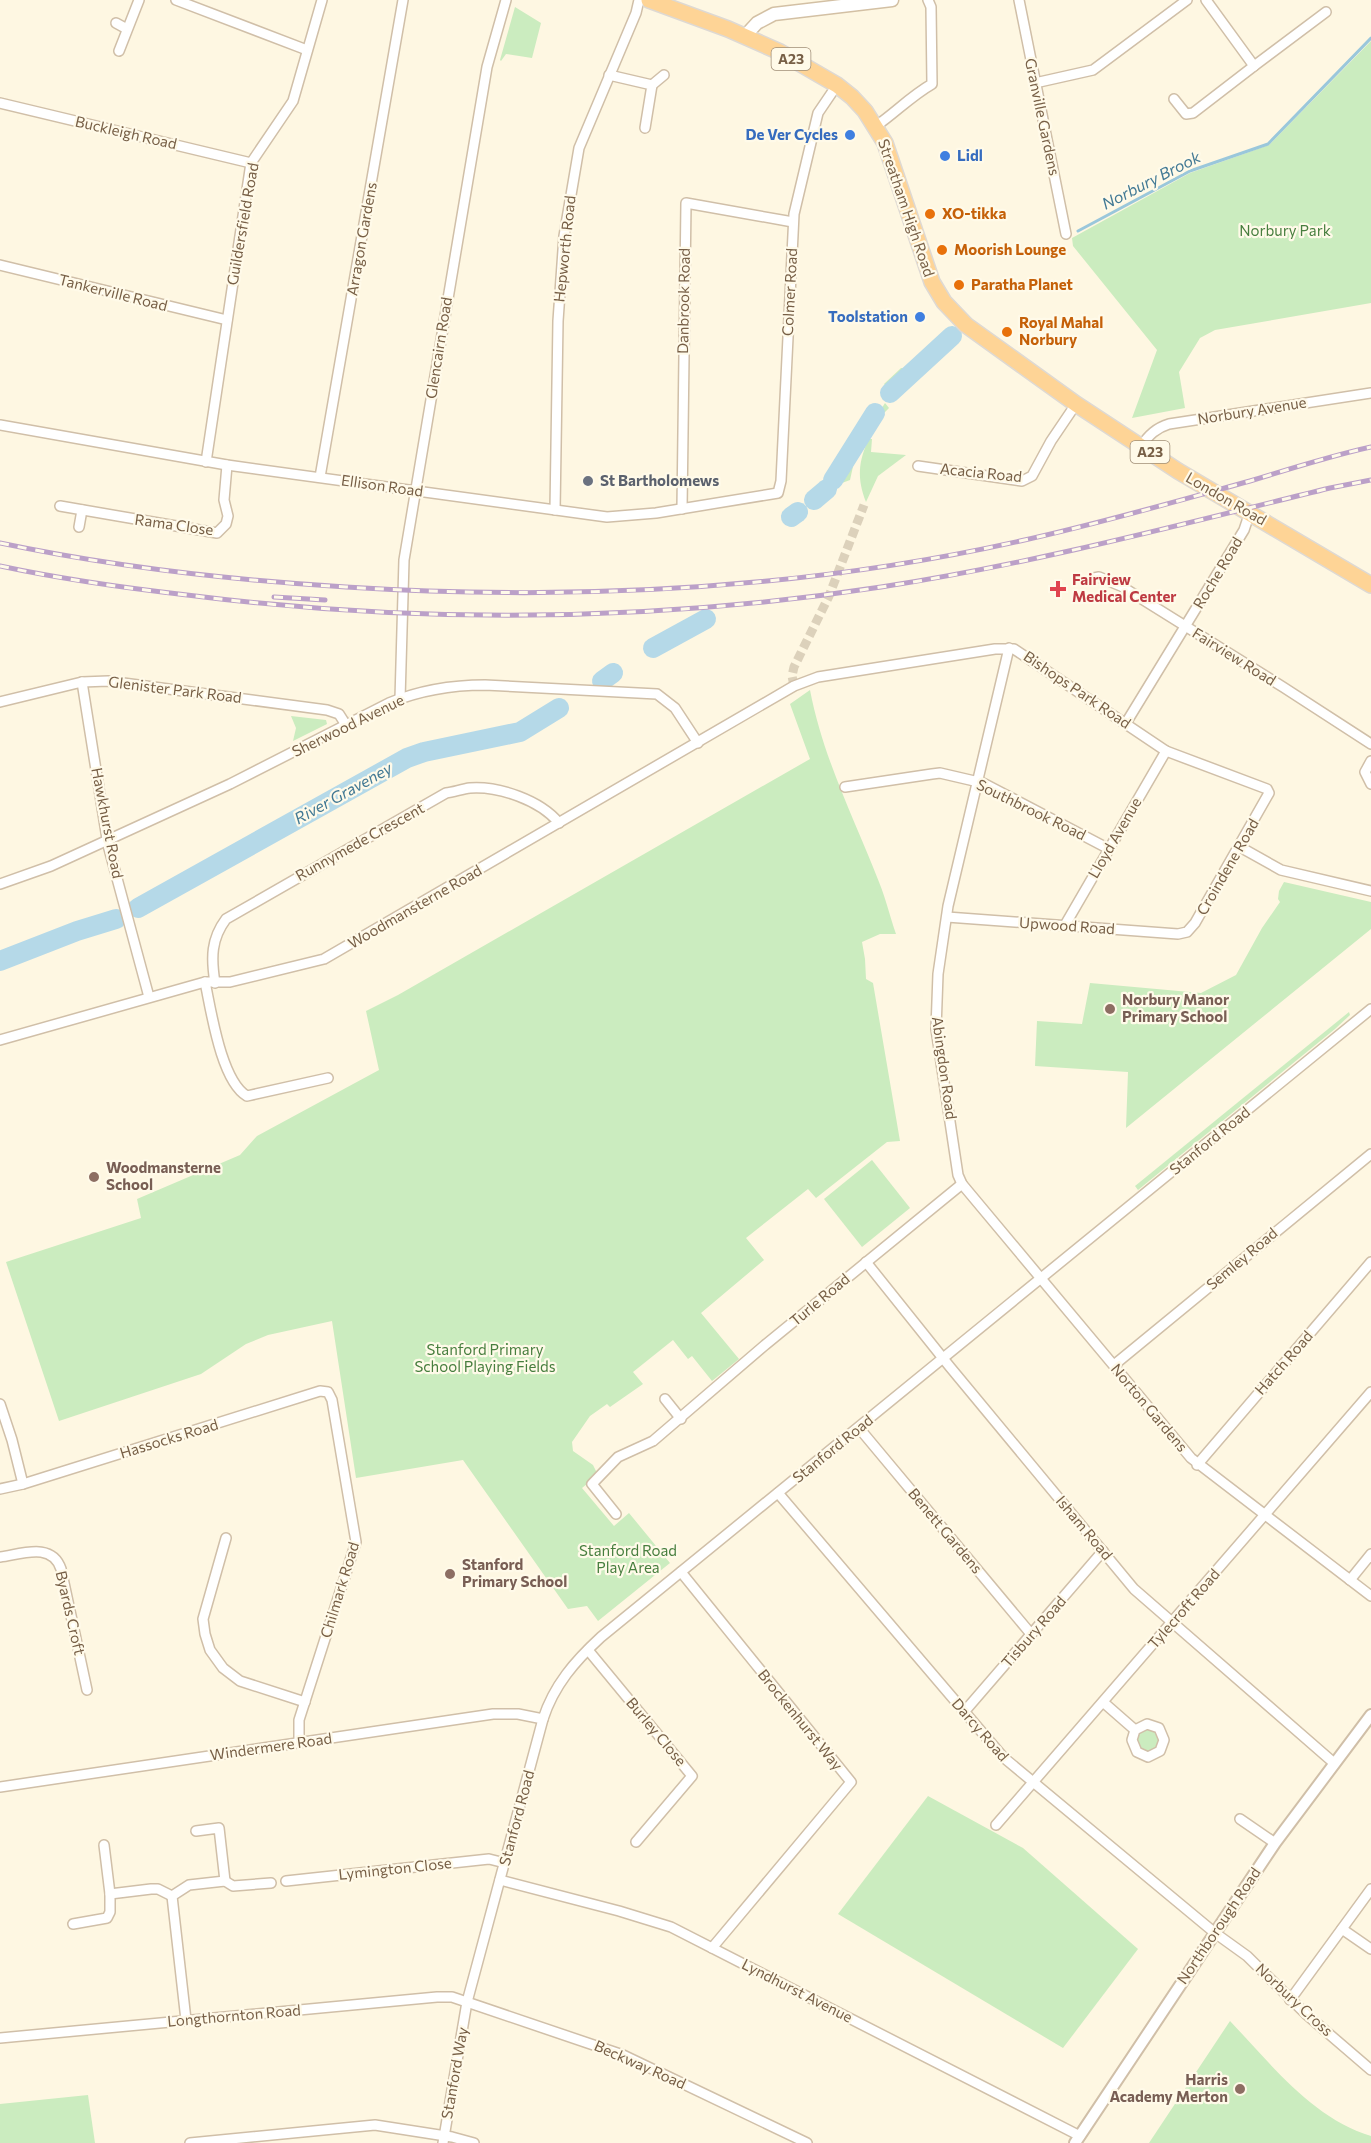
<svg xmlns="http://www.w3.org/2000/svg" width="1371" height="2143" font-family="Commissioner,sans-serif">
  <rect width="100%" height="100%" fill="#fef7e2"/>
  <!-- green -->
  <g fill="#cbecbf">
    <path d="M515 7 541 23 532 58 506 54 501 61 500 60Z"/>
    <path d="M1371 41V303L1215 330 1200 338 1179 372 1185 408 1132 418 1157 350 1073 246 1072 238 1190 173 1269 145Z"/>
    <path d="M901 368 913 369 890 391 884 384Z"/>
    <path d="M885 403 889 408 879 418 856 453 850 480 842 483 835 482Z"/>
    <path d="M869 439H872L871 452 906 455 878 476 866 502C857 479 858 461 869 439Z"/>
    <path d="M810 690C823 758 854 818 879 882 886 899 890 917 896 934H880L862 942 865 959 866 979 873 983 900 1141 887 1142 816 1198 808 1189 746 1238 764 1260 701 1313 739 1359 712 1381 692 1356 688 1359 673 1340 633 1372 643 1384 610 1407 607 1404 590 1416 572 1442 573 1451 593 1465 598 1475 582 1488 614 1526 629 1513 670 1563 598 1621 587 1606 568 1609 463 1460 356 1478 332 1321 268 1335 246 1344 201 1374 59 1421 6 1262 141 1218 137 1199 240 1155 257 1136 379 1070 366 1011 398 995 810 759 790 704Z"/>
    <path d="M291 716 326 720 327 724 293 741 296 728Z"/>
    <path d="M1284 882 1371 902V929L1126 1128 1128 1072 1035 1066 1037 1021 1082 1024 1090 983 1201 993 1236 975 1262 928 1280 902 1278 899 1279 891Z"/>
    <path d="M1349 1012 1350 1015 1335 1029 1138 1190 1135 1186Z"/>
    <path d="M872 1160 910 1208 862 1247 824 1199Z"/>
    <path d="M1150 1726 1162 1737 1155 1753 1138 1751 1135 1733Z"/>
    <path d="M928 1796 1023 1848 1138 1949 1063 2048 838 1914Z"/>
    <path d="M1230 2021C1271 2064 1312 2118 1371 2136V2143H1149Z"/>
    <path d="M88 2095 95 2143H0V2104Z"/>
  </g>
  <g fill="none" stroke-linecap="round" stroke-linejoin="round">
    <!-- stream -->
    <path stroke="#9ac7db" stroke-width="3" d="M1078 231 1190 171 1268 144 1371 38"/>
    <!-- river -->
    <g stroke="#b5d9e8" stroke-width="20">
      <path d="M890 393 952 336"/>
      <path d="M833 480 875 413"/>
      <path d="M814 500 827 489"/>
      <path d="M791 517 798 512"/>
      <path d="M653 648 706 619"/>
      <path d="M602 681 613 673"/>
      <path d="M138 908 407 758 424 752 520 732 559 708"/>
      <path d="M0 961 77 931 116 919"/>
    </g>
    <!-- minor-tunnel -->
    <path stroke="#dcd1bb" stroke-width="9" stroke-dasharray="9 4.5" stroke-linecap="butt" d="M794 686 792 676 794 667 829 596 864 505"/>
    <!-- minor casing -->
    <g stroke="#d0bfa8" stroke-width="12">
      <g id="minor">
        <path d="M176 0 307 50"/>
        <path d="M1019 0 1066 234"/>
        <path d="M1206 0 1254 66 1326 12"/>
        <path d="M116 23 127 29"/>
        <path d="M119 51 139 0"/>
        <path d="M609 75 652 85 645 128"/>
        <path d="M1035 83 1093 70 1187 0"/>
        <path d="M652 85 664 75"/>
        <path d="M1174 99 1186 114 1193 113 1254 66"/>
        <path d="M0 103 251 163"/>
        <path d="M876 126C895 113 911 96 932 84L931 7 928 0"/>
        <path d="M0 265 227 320"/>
        <path d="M0 425 227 465 607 517 656 513 778 493 781 481 794 214 818 113 837 85"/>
        <path d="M1141 446C1149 435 1156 428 1169 424L1371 393"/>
        <path d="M206 462 251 163 293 101 322 0"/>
        <path d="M918 466 1022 481 1032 476 1051 441 1076 404"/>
        <path d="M320 477 403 0"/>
        <path d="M60 506 217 533 226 524 228 516 224 500 227 465"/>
        <path d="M682 509 686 203 793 222"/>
        <path d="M555 510 558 321 564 236 579 148 636 13 639 0"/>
        <path d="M79 527 82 510"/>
        <path d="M1094 578 1099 577 1121 586 1283 687 1371 744"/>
        <path d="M1009 648 948 906 938 974 936 1029 958 1175 962 1184 1191 1458 1371 1596"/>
        <path d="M82 682 108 845 149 997"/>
        <path d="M400 699 404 560 487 67 506 0"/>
        <path d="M0 702 82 682 108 681 327 710 339 714 346 725"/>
        <path d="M1126 723 1244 530 1250 512"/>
        <path d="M1371 761 1365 772 1371 784"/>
        <path d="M845 787 932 774 940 773 983 783 1109 849"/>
        <path d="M1240 847 1281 870 1371 891"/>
        <path d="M0 884 51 866 230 784 389 703C418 691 453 685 485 685L657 694 675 708 698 743"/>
        <path d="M1065 925 1166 751"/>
        <path d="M205 982C211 1010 221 1081 247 1096L328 1078"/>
        <path d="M215 983C211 958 211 939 226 919L446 793C454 792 462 789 470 788 499 786 540 800 559 823"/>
        <path d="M0 1040 205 982H230L324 959 794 686 818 677 995 649H1014L1166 751 1267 789 1269 793 1195 923 1187 932 1178 934 947 917"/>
        <path d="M866 1262 950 1367 1134 1589 1334 1763"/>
        <path d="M1114 1365 1371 1154"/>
        <path d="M665 1399 681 1419"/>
        <path d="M0 1404 12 1440 23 1484"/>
        <path d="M859 1428 1031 1634"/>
        <path d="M1197 1465 1371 1262"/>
        <path d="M0 1489 23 1484 320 1391 328 1392 332 1400 356 1542 299 1720V1743"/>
        <path d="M778 1493 1003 1757 1215 1933 1247 1956 1307 2015 1371 2070"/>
        <path d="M616 1514 592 1484 618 1457 653 1441 765 1345 962 1184"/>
        <path d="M226 1538 203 1619 205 1634 210 1650 223 1668 240 1681 305 1702"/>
        <path d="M0 1557C22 1554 52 1542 61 1569L87 1690"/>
        <path d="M681 1572 851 1782 712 1948"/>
        <path d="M1350 1580 1371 1554"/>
        <path d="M588 1650 692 1776 636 1842"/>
        <path d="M1103 1702 1135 1730 1147 1724 1159 1728 1164 1740 1160 1751 1148 1757 1137 1752 1132 1740 1135 1730"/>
        <path d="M964 1712 1103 1551"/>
        <path d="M0 1787 493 1714H518L543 1719"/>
        <path d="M1240 1819 1275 1843"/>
        <path d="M996 1825 1371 1392"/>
        <path d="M196 1831 219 1828 225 1881"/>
        <path d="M104 1845 110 1894 151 1889H158L172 1896"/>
        <path d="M500 1880 619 1911 671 1927 1080 2136"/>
        <path d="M286 1881 489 1859 505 1863"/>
        <path d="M73 1924 107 1918 110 1912V1894"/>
        <path d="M1342 1929 1371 1949"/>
        <path d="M1290 2000 1371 1889"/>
        <path d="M186 2020 172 1896 189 1885 225 1881 233 1886 271 1883"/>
        <path d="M0 2038 437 1997H452L623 2055 807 2143"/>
        <path d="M190 2143 375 2125 452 2137 474 2143"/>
        <path d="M443 2143 467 2002 543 1719C554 1685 575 1661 601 1637L1371 1009"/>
      </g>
    </g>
    <!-- tertiary casing -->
    <g stroke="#d0bfa8" stroke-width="14">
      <path id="tertiary" d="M1075 2143 1275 1843 1371 1715"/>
    </g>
    <!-- secondary casing -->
    <g stroke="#d3c0a4" stroke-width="15">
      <path id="secondary" d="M745 36 757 23 774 14 892 0"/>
    </g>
    <!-- trunk casing -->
    <g stroke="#ded9d3" stroke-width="18">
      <path id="trunk" d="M649 0 728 29 780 52 837 85 852 97 865 111 885 143 932 282 944 302 966 325 1076 404 1178 471 1371 585"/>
    </g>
    <!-- minor -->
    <use href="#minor" stroke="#fff" stroke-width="9"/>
    <!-- tertiary -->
    <use href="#tertiary" stroke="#fff" stroke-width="10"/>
    <!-- secondary -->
    <use href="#secondary" stroke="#fff" stroke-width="12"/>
    <!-- trunk -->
    <use href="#trunk" stroke="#fed496" stroke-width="15"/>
    <!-- rail casing -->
    <g stroke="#bba0c8" stroke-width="5">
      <g id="rail">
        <path d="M0 543C114 567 230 580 346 587 571 601 800 590 1020 541 1098 524 1174 502 1250 481 1290 469 1330 456 1371 447"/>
        <path d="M0 566C61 579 125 588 187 595 417 624 652 622 881 587 1033 564 1182 524 1330 488L1371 480"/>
        <path d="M274 597 325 600"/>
      </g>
    </g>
    <!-- rail -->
    <use href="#rail" stroke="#fffae9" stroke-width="3" stroke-dasharray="9" stroke-linecap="butt"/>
  </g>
  <!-- markers -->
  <g fill="#3f7fe0" stroke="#fffae9" stroke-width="2">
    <circle cx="850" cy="135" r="6"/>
    <circle cx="945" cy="156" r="6"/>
    <circle cx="920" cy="317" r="6"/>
  </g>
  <g fill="#e8710a" stroke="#fffae9" stroke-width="2">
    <circle cx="930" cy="214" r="6"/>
    <circle cx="942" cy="250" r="6"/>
    <circle cx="959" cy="285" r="6"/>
    <circle cx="1007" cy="332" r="6"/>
  </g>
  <circle fill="#6b7280" stroke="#fffae9" stroke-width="2" cx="588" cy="481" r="6"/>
  <path fill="#e0444e" stroke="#fffae9" stroke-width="2" d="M1055 580h6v6h6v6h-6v6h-6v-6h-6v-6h6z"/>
  <g fill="#8d6e63" stroke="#fffae9" stroke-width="2">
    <circle cx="1110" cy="1009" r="6"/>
    <circle cx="94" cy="1177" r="6"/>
    <circle cx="450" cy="1574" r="6"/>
    <circle cx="1240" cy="2089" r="6"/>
  </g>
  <g text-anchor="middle" stroke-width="4.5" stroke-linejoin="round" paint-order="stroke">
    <!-- shield labels -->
    <g fill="#fffae9" stroke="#a08e77" stroke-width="1.5">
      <rect x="771.5" y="48" width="39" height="22" rx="4.5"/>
      <rect x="1130.5" y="441" width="39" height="22" rx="4.5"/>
    </g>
    <g font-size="14" font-weight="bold" fill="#775f46">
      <text x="791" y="64">A23</text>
      <text x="1150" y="457">A23</text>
    </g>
    <!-- street labels -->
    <g font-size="15" fill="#775f46" stroke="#fffae9">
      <text transform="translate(1042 117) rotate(78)" y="5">Granville Gardens</text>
      <text transform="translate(126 133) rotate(13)" y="5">Buckleigh Road</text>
      <text transform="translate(906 208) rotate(71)" y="5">Streatham High Road</text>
      <text transform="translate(243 224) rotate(-80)" y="5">Guildersfield Road</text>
      <text transform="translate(362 239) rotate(-80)" y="5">Arragon Gardens</text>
      <text transform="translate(565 249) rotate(-84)" y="5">Hepworth Road</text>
      <text transform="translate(790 292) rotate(-87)" y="5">Colmer Road</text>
      <text transform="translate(113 293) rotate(14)" y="5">Tankerville Road</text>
      <text transform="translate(684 301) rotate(-89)" y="5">Danbrook Road</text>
      <text transform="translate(439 348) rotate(-81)" y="5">Glencairn Road</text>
      <text transform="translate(1252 411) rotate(-9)" y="5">Norbury Avenue</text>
      <text transform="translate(981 473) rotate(6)" y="5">Acacia Road</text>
      <text transform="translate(382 486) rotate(8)" y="5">Ellison Road</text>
      <text transform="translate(1226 499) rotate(30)" y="5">London Road</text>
      <text transform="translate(174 525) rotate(8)" y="5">Rama Close</text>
      <text transform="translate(1218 573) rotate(-59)" y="5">Roche Road</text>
      <text transform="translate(1234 657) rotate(32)" y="5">Fairview Road</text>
      <text transform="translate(175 690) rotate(7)" y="5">Glenister Park Road</text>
      <text transform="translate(1077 690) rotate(34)" y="5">Bishops Park Road</text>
      <text transform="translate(348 726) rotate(-26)" y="5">Sherwood Avenue</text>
      <text transform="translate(1031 810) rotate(26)" y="5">Southbrook Road</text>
      <text transform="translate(107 823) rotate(79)" y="5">Hawkhurst Road</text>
      <text transform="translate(1115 838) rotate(-60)" y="5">Lloyd Avenue</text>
      <text transform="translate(360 842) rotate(-29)" y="5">Runnymede Crescent</text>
      <text transform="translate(1228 867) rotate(-60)" y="5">Croindene Road</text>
      <text transform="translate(415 907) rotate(-30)" y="5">Woodmansterne Road</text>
      <text transform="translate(1067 926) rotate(4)" y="5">Upwood Road</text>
      <text transform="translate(944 1068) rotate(82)" y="5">Abingdon Road</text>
      <text transform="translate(1210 1141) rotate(-39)" y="5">Stanford Road</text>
      <text transform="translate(1242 1259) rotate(-40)" y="5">Semley Road</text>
      <text transform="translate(820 1300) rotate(-40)" y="5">Turle Road</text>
      <text transform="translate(1284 1363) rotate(-49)" y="5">Hatch Road</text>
      <text transform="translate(1149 1408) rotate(50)" y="5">Norton Gardens</text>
      <text transform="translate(169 1439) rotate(-17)" y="5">Hassocks Road</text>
      <text transform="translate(833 1449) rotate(-39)" y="5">Stanford Road</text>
      <text transform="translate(1084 1528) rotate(50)" y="5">Isham Road</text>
      <text transform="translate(945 1531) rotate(50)" y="5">Benett Gardens</text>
      <text transform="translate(340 1590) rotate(-73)" y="5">Chilmark Road</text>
      <text transform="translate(1184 1609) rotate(-49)" y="5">Tylecroft Road</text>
      <text transform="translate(70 1613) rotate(77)" y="5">Byards Croft</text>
      <text transform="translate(1034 1632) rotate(-49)" y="5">Tisbury Road</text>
      <text transform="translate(800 1720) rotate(51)" y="5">Brockenhurst Way</text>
      <text transform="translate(980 1730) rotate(49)" y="5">Darcy Road</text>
      <text transform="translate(656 1732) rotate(50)" y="5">Burley Close</text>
      <text transform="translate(271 1747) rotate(-8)" y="5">Windermere Road</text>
      <text transform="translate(517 1818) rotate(-75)" y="5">Stanford Road</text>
      <text transform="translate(395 1869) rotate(-6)" y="5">Lymington Close</text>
      <text transform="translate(1219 1926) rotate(-56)" y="5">Northborough Road</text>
      <text transform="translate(797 1991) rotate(27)" y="5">Lyndhurst Avenue</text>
      <text transform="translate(1294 2000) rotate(43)" y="5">Norbury Cross</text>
      <text transform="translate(234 2016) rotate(-5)" y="5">Longthornton Road</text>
      <text transform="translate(640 2065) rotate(24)" y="5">Beckway Road</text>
      <text transform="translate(455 2073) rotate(-80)" y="5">Stanford Way</text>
    </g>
    <!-- shop labels -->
    <g font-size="15" font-weight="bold" fill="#366cbe" stroke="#fffae9" text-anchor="end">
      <text x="838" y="140">De Ver Cycles</text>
      <text x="957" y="161" text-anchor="start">Lidl</text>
      <text x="908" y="322">Toolstation</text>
    </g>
    <!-- food labels -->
    <g font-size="15" font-weight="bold" fill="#c56008" stroke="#fffae9" text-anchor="start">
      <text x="942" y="219">XO-tikka</text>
      <text x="954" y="255">Moorish Lounge</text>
      <text x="971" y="290">Paratha Planet</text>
      <text x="1019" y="328">Royal Mahal<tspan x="1019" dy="17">Norbury</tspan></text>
    </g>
    <!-- park labels -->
    <g font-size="15" fill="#477e3e" stroke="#fffae9">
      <text x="1285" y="236">Norbury Park</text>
      <text x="485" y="1355">Stanford Primary<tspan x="485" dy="17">School Playing Fields</tspan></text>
      <text x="628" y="1556">Stanford Road<tspan x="628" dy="17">Play Area</tspan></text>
    </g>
    <!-- worship labels -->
    <g font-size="15" font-weight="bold" fill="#5b616d" stroke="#fffae9" text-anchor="start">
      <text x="600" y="486">St Bartholomews</text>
    </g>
    <!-- health labels -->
    <g font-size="15" font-weight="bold" fill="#be3a42" stroke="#fffae9" text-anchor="start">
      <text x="1072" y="585">Fairview<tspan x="1072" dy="17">Medical Center</tspan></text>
    </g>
    <!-- education labels -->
    <g font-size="15" font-weight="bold" fill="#785e54" stroke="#fffae9" text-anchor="start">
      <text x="1122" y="1005">Norbury Manor<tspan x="1122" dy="17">Primary School</tspan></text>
      <text x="106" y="1173">Woodmansterne<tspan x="106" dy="17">School</tspan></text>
      <text x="462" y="1570">Stanford<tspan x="462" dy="17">Primary School</tspan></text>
      <text x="1228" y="2085" text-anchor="end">Harris<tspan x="1228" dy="17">Academy Merton</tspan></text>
    </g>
    <!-- water labels -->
    <g font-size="16" font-style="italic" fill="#427994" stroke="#fffae9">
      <text transform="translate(1151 180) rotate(-27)" y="6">Norbury Brook</text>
      <text transform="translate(343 793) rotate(-29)" y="6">River Graveney</text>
    </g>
  </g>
</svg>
